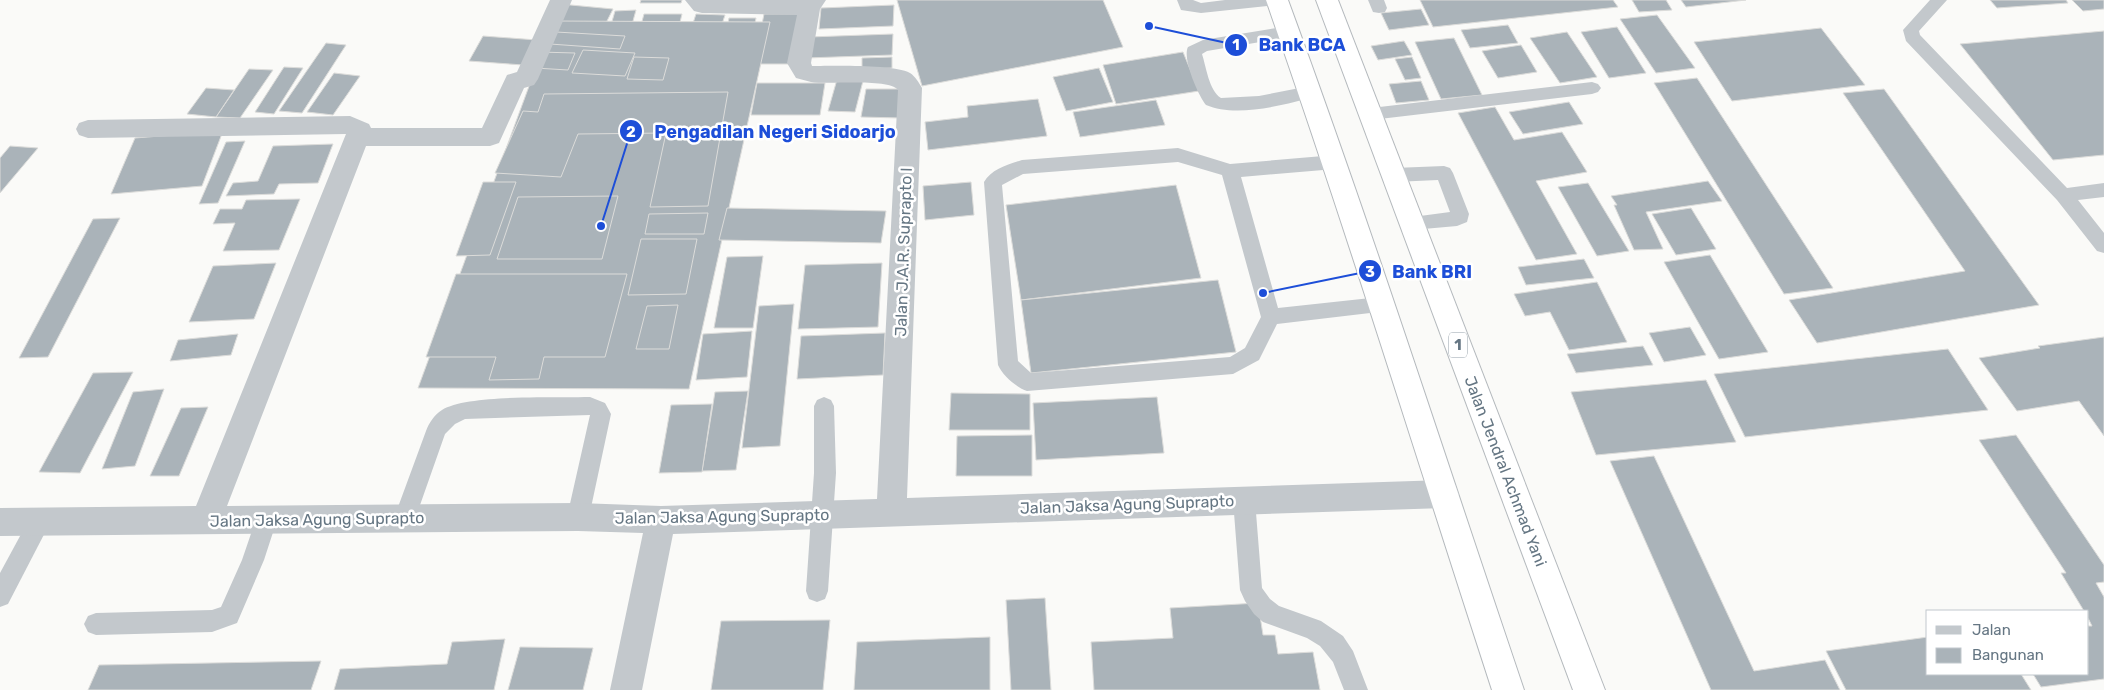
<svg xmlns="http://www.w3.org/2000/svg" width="2104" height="690" font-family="Rubik,sans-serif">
  <rect width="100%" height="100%" fill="#fafaf8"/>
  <!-- building -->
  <g fill="#aab3b9" stroke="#dcdcda">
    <path d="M641 0H682L681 3H640Z"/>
    <path d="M897 0H1103L1123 47 922 86Z"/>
    <path d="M1420 0H1613L1618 7 1433 27Z"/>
    <path d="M1632 0H1666L1672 10 1639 12Z"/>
    <path d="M1681 0H1746L1686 7Z"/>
    <path d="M1990 0H2066L2068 3 1997 8Z"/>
    <path d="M2072 0H2104V9L2083 11Z"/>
    <path d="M560 4 613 9 602 31 548 27Z"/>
    <path d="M894 5 893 26 819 29 821 8Z"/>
    <path d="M1421 9 1429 25 1389 30 1381 13Z"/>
    <path d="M636 10 630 32H609L615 11Z"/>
    <path d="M644 14H682L673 51H634Z"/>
    <path d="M696 14 725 15 710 61 681 60Z"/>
    <path d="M764 14H801L792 64H754Z"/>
    <path d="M1657 15 1695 68 1656 73 1620 19Z"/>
    <path d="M729 18H756L747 67 720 68Z"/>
    <path d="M553 21 770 22 689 389 418 388Z"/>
    <path d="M1508 25 1518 43 1470 48 1461 30Z"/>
    <path d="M1617 27 1646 73 1609 78 1581 32Z"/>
    <path d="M1821 28 1865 85 1732 101 1694 42Z"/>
    <path d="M2104 31V155L2053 160 1960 44Z"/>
    <path d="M556 32 625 36 620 49 550 44Z"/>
    <path d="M1567 32 1597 77 1560 83 1530 38Z"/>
    <path d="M893 34 892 55 806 58 809 37Z"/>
    <path d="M483 36 537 40 523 65 469 61Z"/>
    <path d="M1454 38 1482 95 1441 99 1415 42Z"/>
    <path d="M1404 41 1412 55 1378 60 1371 46Z"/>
    <path d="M326 43 346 45 302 113 279 111Z"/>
    <path d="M1521 45 1537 72 1498 78 1482 51Z"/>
    <path d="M583 50 635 53 625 76 572 73Z"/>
    <path d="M539 52 575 53 568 70 535 68Z"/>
    <path d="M1183 52 1199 91 1116 104 1103 65Z"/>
    <path d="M634 57 669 58 663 80 627 79Z"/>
    <path d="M892 57V68L862 69V58Z"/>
    <path d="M1412 57 1421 78 1405 80 1395 59Z"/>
    <path d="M284 67 303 68 274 114 255 112Z"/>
    <path d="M1099 68 1113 102 1066 111 1053 77Z"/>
    <path d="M249 69 273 70 240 118 216 117Z"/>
    <path d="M334 73 360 76 333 115 307 112Z"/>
    <path d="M838 76 864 77 855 112 828 111Z"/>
    <path d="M1697 78 1833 288 1784 294 1654 83Z"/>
    <path d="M1421 81 1429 100 1396 103 1389 84Z"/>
    <path d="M757 83H825L820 115H751Z"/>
    <path d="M206 88 234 90 216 117 187 114Z"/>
    <path d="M866 89H905L901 118 861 117Z"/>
    <path d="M1884 89 2039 305 1817 343 1789 300 1965 271 1843 93Z"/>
    <path d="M728 92 708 206 650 207 666 133 578 134 561 177 495 173 523 111 538 112 544 94Z"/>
    <path d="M1038 99 1047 136 928 150 925 122 968 117 967 106Z"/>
    <path d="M1156 100 1165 125 1080 137 1073 112Z"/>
    <path d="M1569 102 1583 124 1523 134 1509 112Z"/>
    <path d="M1495 107 1514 140 1562 132 1587 172 1536 181 1577 254 1536 260 1458 113Z"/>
    <path d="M223 131 202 186 111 194 135 138Z"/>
    <path d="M245 141 218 203 199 204 226 142Z"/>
    <path d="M333 144 318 183 279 184 274 194 226 196 233 183 258 181 273 146Z"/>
    <path d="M10 146 38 148 0 193V158Z"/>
    <path d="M1708 181 1722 201 1646 212 1663 249 1634 250 1614 205H1617L1611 196Z"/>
    <path d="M483 182H516L490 255 456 256Z"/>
    <path d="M971 182 974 215 925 220 923 186Z"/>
    <path d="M1588 183 1629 251 1597 256 1558 187Z"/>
    <path d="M1176 185 1201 278 1021 300 1006 205Z"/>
    <path d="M618 196 602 259H497L518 197Z"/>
    <path d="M300 199 279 250 223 251 235 223 213 224 220 209H242L246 200Z"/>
    <path d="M727 208 886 211 881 243 719 240Z"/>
    <path d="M1691 208 1716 249 1676 255 1652 214Z"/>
    <path d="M708 213 704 234H645L649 214Z"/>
    <path d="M120 218 48 357 19 358 93 219Z"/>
    <path d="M641 239H697L686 294 628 295Z"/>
    <path d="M1710 255 1768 352 1719 359 1664 262Z"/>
    <path d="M763 256 753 328H714L727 257Z"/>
    <path d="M1584 259 1594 278 1526 285 1518 267Z"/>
    <path d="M276 263 254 319 189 322 213 266Z"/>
    <path d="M882 263 878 327 798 329 805 265Z"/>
    <path d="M456 274H627L605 357H544L539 379 489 380 496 357H426Z"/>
    <path d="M1218 280 1236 352 1031 373 1021 300Z"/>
    <path d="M1597 282 1627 342 1569 350 1550 312 1525 316 1514 294Z"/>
    <path d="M794 304 780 446 742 448 759 306Z"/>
    <path d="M678 305 669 349H636L647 306Z"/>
    <path d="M1690 327 1706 355 1664 362 1649 333Z"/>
    <path d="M752 331 747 377 696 380 703 334Z"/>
    <path d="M885 333 883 375 797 379 801 336Z"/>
    <path d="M238 334 231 355 170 361 178 340Z"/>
    <path d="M2104 337V436L2079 401 2017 411 1979 358 2040 348 2038 346Z"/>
    <path d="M1643 346 1653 365 1576 373 1567 354Z"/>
    <path d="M1948 349 1988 410 1745 437 1714 374Z"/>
    <path d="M133 372 80 473 39 472 93 373Z"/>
    <path d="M1706 380 1736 442 1596 455 1571 392Z"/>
    <path d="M164 389 135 466 102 469 133 392Z"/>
    <path d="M748 391 736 470 702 471 715 392Z"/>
    <path d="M951 393 1030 394V430H949Z"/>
    <path d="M1157 397 1164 453 1036 460 1033 403Z"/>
    <path d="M712 404 702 472 659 473 671 405Z"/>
    <path d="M208 407 179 476H150L181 408Z"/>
    <path d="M1032 435V476H956L957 436Z"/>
    <path d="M2016 435 2104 565V582L2096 583 2104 597V679L2041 687 2033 674H2088V626H2092L2088 618V611H2084L2061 573H2066L1979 440Z"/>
    <path d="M1654 456 1754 671 1825 660 1840 690H1711L1610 461Z"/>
    <path d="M1045 598 1051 690H1011L1006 600Z"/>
    <path d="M1258 603 1263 635H1275L1278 654 1313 652 1320 690H1094L1091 642 1173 638 1170 608Z"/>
    <path d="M830 620 823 690H711L721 621Z"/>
    <path d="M990 637V690H854L857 642Z"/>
    <path d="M1928 637V674H2021L2031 690H1846L1826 651Z"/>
    <path d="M505 639 494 690H334L340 669 447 664 452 642Z"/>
    <path d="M520 647 593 648 583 690H508Z"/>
    <path d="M321 661 311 690H88L99 665Z"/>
  </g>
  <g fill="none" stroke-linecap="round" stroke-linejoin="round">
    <!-- trunk casing -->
    <g stroke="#b4b9bd" stroke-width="2">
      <g id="trunk">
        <path d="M1266 0H1288C1372 228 1446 460 1524 690H1492C1417 460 1346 228 1266 0Z"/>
        <path d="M1316 0H1338L1605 690H1573Z"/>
      </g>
    </g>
    <!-- service -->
    <g fill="#c3c8cc" fill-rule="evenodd">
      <path d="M1177 0H1193L1201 3 1225 0H1285L1283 4 1277 5 1201 13 1181 10Z"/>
      <path d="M1368 0H1384L1387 8 1385 12 1379 13 1373 12Z"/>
      <path d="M1930 0H1947L1919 31 1920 35 2067 188 2104 183V197L2078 200 2104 233V253L2097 251 2057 200 1906 41 1903 30Z"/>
      <path d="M1289 26 1295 28 1297 32 1295 36 1207 51 1202 54C1206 66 1209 91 1221 98L1259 96 1310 86 1316 88 1319 92 1316 96C1285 105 1236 118 1206 105 1198 95 1182 58 1188 47L1203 40Z"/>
      <path d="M1592 82 1598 84 1601 88 1598 92 1592 94 1371 120 1365 118 1362 114 1365 110 1371 108Z"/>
      <path d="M1178 148 1230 164 1335 155 1341 157 1344 162 1341 167 1335 169 1241 177 1278 308 1380 297 1387 299 1390 305 1387 311 1277 324 1259 360 1233 374 1027 391C1016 387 1003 376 998 365L984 182C991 169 1009 164 1022 160ZM1178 162 1222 175 1261 317 1245 348 1230 357 1031 373 1018 361 1002 185 1023 174Z"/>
      <path d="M1444 166 1450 168 1453 173 1469 214 1467 222 1457 226 1412 230 1405 228 1403 223 1405 218 1450 212 1438 180 1394 182 1388 180 1385 175 1388 170 1394 168Z"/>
      <path d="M590 397 605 403 611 414 589 517 586 524 578 527 570 524 567 517 590 415 465 419 455 424 445 434 413 525 405 528 397 525 394 518 426 431C429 423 434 415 442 410 467 394 556 398 590 397Z"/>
      <path d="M824 397 831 400 834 406 836 473 828 591 825 599 817 602 809 599 806 591 814 473V406L817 400Z"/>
      <path d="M1244 490 1252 493 1255 500 1262 588 1270 599 1279 606 1321 621 1343 636 1353 651 1368 690H1344L1333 662 1320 646 1307 638 1263 622 1254 614 1245 601 1240 590 1233 500 1236 493Z"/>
      <path d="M266 510 274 513 277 520 264 560 237 623 212 632 96 635 88 632 84 624 88 616 96 613 212 610 221 607 242 560 258 513Z"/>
      <path d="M40 511 48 514 51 521 8 604 0 607V573L32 514Z"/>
    </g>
    <!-- minor -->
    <path fill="#c3c8cc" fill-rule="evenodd" d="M550 0H572L538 79 534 85 524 88 499 143 490 146H366L227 506 578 503 661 506 877 499 898 90C888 78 829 85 811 82 806 81 801 79 796 78L787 63 797 15 702 13 694 11 685 0H826L820 9 811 63 812 66C833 66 893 64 910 73 915 76 919 83 922 88L907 498 1444 480 1455 484 1459 494 1455 504 1444 508 673 534 642 690H610L643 533 578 531 0 536V508L196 506 346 134 88 138 79 135 76 129 79 123 88 120 350 116 369 124 371 128H482L507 75 517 72Z"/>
    <!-- trunk -->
    <use href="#trunk" fill="#fff" fill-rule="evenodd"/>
  </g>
  <g text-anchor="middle" stroke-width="5" stroke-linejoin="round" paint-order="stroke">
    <!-- shield labels -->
    <rect fill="#fff" stroke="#939fa8" stroke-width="1" x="1449" y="332.5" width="18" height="25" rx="4"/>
    <g font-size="15" font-weight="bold" fill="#657683">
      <text x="1458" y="350">1</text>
    </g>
    <!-- street labels -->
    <g font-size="16" fill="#657683" stroke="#fff">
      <text transform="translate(903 252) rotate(-88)" y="6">Jalan J.A.R. Suprapto I</text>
      <text transform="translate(1506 471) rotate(69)" y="6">Jalan Jendral Achmad Yani</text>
      <text transform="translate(1127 504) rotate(-2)" y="6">Jalan Jaksa Agung Suprapto</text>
      <text transform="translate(722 516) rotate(-1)" y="6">Jalan Jaksa Agung Suprapto</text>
      <text transform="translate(317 519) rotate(-1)" y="6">Jalan Jaksa Agung Suprapto</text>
    </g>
  </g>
  <!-- callouts -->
  <path fill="none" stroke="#1d4ed8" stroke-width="2" d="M1149 26L1236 45M601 226L631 131M1263 293L1370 271"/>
  <g fill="#1d4ed8" stroke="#fff" stroke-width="2">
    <circle cx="1149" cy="26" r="5"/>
    <circle cx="601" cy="226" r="5"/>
    <circle cx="1263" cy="293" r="5"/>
    <circle cx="1236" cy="45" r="12"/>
    <circle cx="631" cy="131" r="12"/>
    <circle cx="1370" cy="271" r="12"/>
  </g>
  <g font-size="15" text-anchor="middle" font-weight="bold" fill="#fff">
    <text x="1236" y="50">1</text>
    <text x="631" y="137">2</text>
    <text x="1370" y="277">3</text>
  </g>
  <g font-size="18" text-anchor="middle" font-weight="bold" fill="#1d4ed8" stroke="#fff" stroke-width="5" stroke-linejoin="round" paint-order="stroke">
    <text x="1302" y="51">Bank BCA</text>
    <text x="775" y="138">Pengadilan Negeri Sidoarjo</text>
    <text x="1432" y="278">Bank BRI</text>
  </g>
  <!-- legend -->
  <rect x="1926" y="610" width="162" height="65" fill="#ffffff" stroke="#c1c8cd"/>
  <rect x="1936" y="626" width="25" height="8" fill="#c3c8cc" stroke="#c1c8cd"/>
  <text x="1972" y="635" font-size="15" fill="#657683">Jalan</text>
  <rect x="1936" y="648" width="25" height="15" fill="#aab3b9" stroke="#c1c8cd"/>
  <text x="1972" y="660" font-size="15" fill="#657683">Bangunan</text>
</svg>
